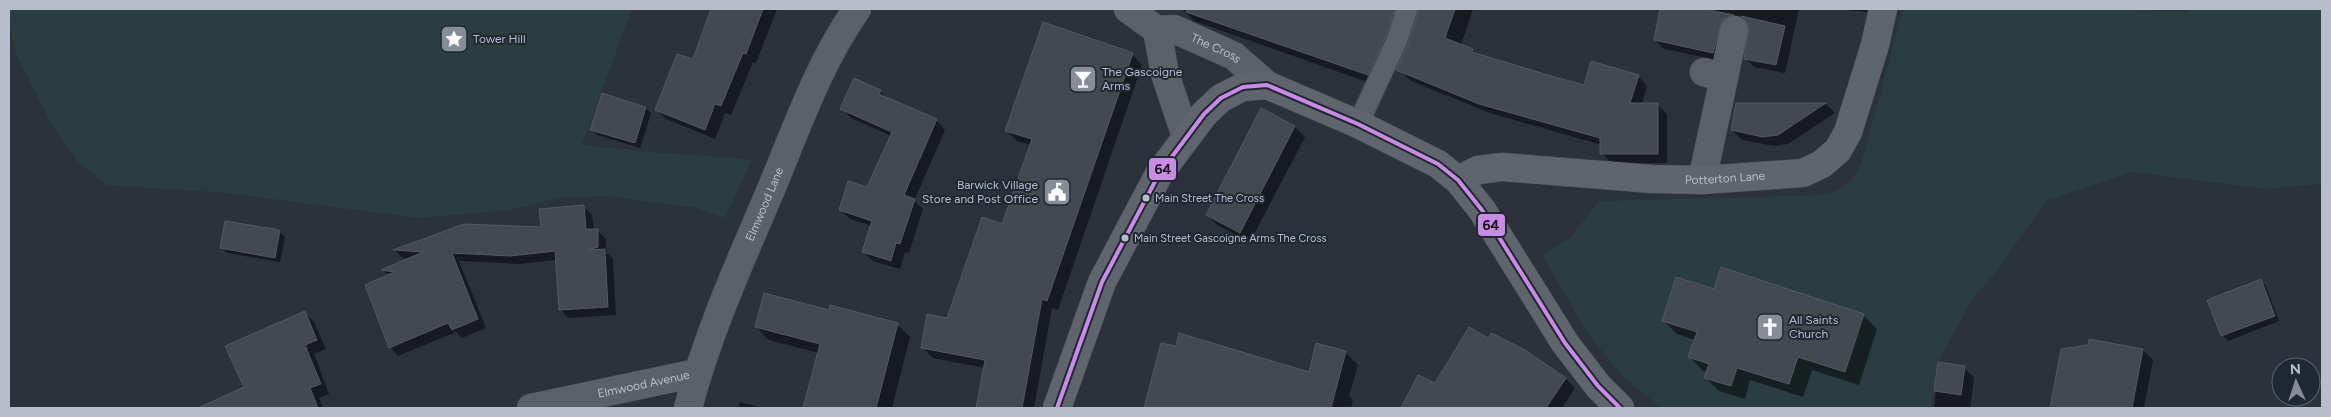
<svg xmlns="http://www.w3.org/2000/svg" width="2331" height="417" font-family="Figtree,sans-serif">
  <rect width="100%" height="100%" fill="#2c3239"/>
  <!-- green -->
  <g fill="#2a3d3f">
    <path d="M9 9H632L582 144C639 154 696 153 752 160L725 218 697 208 606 196 562 198 509 210 419 218 226 193 107 185 78 162 52 125 15 52 9 21Z"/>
    <path d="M1903 9H2112L2187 12 2189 9H2322V184L2264 189 2132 172 2047 200 1996 272 1973 298 1938 362 1931 408H1661L1623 377 1588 334 1542 255 1570 238 1599 201 1822 195C1842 191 1852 182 1861 164Z"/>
  </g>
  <!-- shadow -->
  <g fill="#0007">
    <path d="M712 9H777L756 63 753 62 731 115 725 113 715 139 666 119 656 109 693 61Z"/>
    <path d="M1184 9H1392L1395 51 1379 86 1194 21 1183 10Z"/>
    <path d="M1423 9H1473L1461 45 1472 50 1477 55 1585 87 1638 76 1647 86 1642 104H1657L1667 114V163H1611L1602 153V145L1490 113 1411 81 1402 72Z"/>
    <path d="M1662 9H1799L1785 73 1754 67 1745 58 1750 25 1747 23 1738 24 1722 61 1664 49 1655 40Z"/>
    <path d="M1840 9H1875V13Z"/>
    <path d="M1132 54 1142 65 1058 310 1052 308 1034 408H977L985 368 933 358 923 348 947 320 1002 225 1031 145 1017 141 1007 131Z"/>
    <path d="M880 91 890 100 936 120 945 130 914 201 923 209 909 253 905 252 900 269 873 261 863 252 872 226 850 219 841 210 868 188 891 136 851 118 842 108Z"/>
    <path d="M1737 104H1826L1835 113 1788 144 1774 146 1742 140 1732 130Z"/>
    <path d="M646 108 651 113 640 148 597 135 592 129Z"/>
    <path d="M1261 110 1295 127 1305 137 1250 242 1217 225 1207 215Z"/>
    <path d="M583 206 592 215 594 230H597L606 239V252L613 259 616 315 568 318 560 309 557 260 519 264 459 261 486 328 462 338 456 332 398 356 390 347 389 276 383 270 410 259 403 258 395 251 464 225 542 228Z"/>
    <path d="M280 232 285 237 280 262 227 253 222 247Z"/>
    <path d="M2261 281 2266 286 2279 321 2228 341 2222 335Z"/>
    <path d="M1715 290 1863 315 1877 329 1859 385 1812 370 1803 397 1750 380 1745 399 1719 391 1706 378 1708 372 1703 371 1690 357 1695 340 1677 334 1663 320Z"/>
    <path d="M830 311 897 324 910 337 892 408H805L819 353 769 340 756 327Z"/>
    <path d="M305 313 314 322 326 349 314 354 329 394 319 398 323 408H200L246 387Z"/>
    <path d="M1162 344 1310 373 1345 352 1358 365 1349 396 1353 400 1351 408H1144Z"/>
    <path d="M2062 350H2143L2153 360 2144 408H2051Z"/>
    <path d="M1939 364 1964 368 1974 377 1970 408H1934Z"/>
    <path d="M1419 376 1436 385 1565 378 1575 388 1562 408H1402Z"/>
    <path d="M740 402 762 408H738Z"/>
  </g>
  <!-- building -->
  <g fill="#44494f" stroke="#545960">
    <path d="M711 9H763L746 54 743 53 721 106 715 104 705 130 655 110 677 54 693 59Z"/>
    <path d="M1187 9H1395L1386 36 1368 75 1186 12Z"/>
    <path d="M1419 9H1455L1445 38 1473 49 1472 52 1541 73 1584 85 1591 61 1639 75 1630 103H1658V154H1600V138L1479 104 1396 70 1408 44Z"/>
    <path d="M1660 9H1705L1734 15 1722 20 1713 53 1654 40Z"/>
    <path d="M1741 16 1785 26 1776 65 1744 59 1749 26Z"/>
    <path d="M1043 22 1133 53 1047 301 1042 299 1022 408H976L985 360 921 348 927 314 947 318 982 217 1002 224 1032 139 1005 131Z"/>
    <path d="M854 78 881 90 879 94 937 119 904 195 915 199 900 244 896 243 891 261 862 252 872 221 839 210 848 181 867 187 892 132 840 109Z"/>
    <path d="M602 93 646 107 635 143 590 130Z"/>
    <path d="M1736 103H1826L1778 135 1763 137 1731 130Z"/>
    <path d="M1261 108 1295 126 1240 233 1206 215Z"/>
    <path d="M584 205 586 229H598V247L588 250 605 249 608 307 559 310 555 251 510 256 452 253 478 319 452 330 448 323 389 348 365 285 394 272 381 270 423 252 393 250 464 224 541 227 539 209Z"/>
    <path d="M225 221 280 230 275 258 220 248Z"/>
    <path d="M1721 267 1864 314 1845 372 1798 357 1789 384 1737 368 1731 386 1704 378 1709 364 1688 357 1697 332 1662 321 1676 277 1714 289Z"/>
    <path d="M2261 279 2275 316 2221 336 2207 300Z"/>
    <path d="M764 293 829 310 830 305 898 323 876 408H803L820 344 755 327Z"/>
    <path d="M305 311 317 340 305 345 321 384 310 388 318 408H198L244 387 225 346Z"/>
    <path d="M1469 327 1488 338 1491 333 1525 350 1566 378 1546 408H1401L1418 375 1435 383Z"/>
    <path d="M1179 333 1309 372 1316 343 1346 351 1331 408H1144L1161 343 1176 346Z"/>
    <path d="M2089 339 2143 349 2132 408H2050L2061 349 2088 345Z"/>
    <path d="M1938 362 1965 366 1961 395 1934 391Z"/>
  </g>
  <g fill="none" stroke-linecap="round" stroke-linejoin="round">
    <!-- lane casing -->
    <g stroke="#4a4e54" stroke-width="22">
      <path id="lane" d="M1358 124 1397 40 1407 9"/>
    </g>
    <!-- street casing -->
    <g stroke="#4a4e54" stroke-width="29">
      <g id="street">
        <path id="s1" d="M1128 9 1157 30 1174 29 1234 56 1267 85"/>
        <path d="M1157 30 1165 74 1186 137"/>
        <path d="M1704 72 1724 78 1734 30"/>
        <path d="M1702 180 1724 78"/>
        <path id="s2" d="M531 408 697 373"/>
        <path id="s3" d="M688 408C708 332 741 260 772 187 797 127 819 63 857 9"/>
      </g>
    </g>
    <!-- secondary casing -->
    <g stroke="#4a4e54" stroke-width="29">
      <g id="secondary">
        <path id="s4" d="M1458 180 1478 170 1502 167 1652 179 1702 180 1803 173 1822 164 1838 150 1848 132 1875 45 1883 9"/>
        <path d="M1057 408 1102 282 1159 174 1204 114 1221 98 1243 87 1267 85 1358 124 1438 164 1458 180 1482 210 1565 343 1598 386 1620 408"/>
      </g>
    </g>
    <!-- lane -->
    <use href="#lane" stroke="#5c6067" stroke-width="20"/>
    <!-- street -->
    <use href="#street" stroke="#5c6067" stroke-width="28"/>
    <!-- secondary -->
    <use href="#secondary" stroke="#60646b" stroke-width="28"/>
    <!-- bus-1 casing -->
    <g stroke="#1f2833" stroke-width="8">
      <path id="bus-1" d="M1057 408 1102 282 1159 174 1204 114 1221 98 1243 87 1267 85 1358 124 1438 164 1458 180 1482 210 1565 343 1598 386 1620 408"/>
    </g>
    <!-- bus-1 -->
    <use href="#bus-1" stroke="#ca8be6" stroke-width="4"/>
  </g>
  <!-- icons -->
  <defs>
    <g id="sight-square" transform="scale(1.4375)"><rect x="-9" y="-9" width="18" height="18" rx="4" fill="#868d97" stroke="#1f2833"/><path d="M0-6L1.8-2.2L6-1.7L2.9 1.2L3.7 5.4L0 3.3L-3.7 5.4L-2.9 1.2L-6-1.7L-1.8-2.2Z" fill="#fff"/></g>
    <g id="bar-square" transform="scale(1.4375)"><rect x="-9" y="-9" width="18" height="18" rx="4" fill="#868d97" stroke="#1f2833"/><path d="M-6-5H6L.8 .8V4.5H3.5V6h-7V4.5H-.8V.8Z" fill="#fff"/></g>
    <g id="civic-square" transform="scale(1.4375)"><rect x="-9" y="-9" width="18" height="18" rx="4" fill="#868d97" stroke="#1f2833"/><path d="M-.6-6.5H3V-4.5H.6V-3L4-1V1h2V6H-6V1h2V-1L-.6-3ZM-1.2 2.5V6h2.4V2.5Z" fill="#fff"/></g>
    <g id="church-square" transform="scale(1.4375)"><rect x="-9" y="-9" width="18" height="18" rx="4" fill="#868d97" stroke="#1f2833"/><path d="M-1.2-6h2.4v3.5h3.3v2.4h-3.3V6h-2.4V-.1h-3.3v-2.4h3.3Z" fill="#fff"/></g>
  </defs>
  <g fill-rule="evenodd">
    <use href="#sight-square" x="454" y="39"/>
    <use href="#bar-square" x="1083" y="79"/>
    <use href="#civic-square" x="1057" y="192"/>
    <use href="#church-square" x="1770" y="327"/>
  </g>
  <!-- markers -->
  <g fill="#b7bec9" stroke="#1f2833" stroke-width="2">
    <circle cx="1146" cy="198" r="4.5"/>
    <circle cx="1125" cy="238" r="4.5"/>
  </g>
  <g text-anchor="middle" stroke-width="4" stroke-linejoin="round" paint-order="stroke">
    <!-- bus labels -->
    <g font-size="11" fill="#b7bec9" stroke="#1f2833" text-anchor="start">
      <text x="1155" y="202">Main Street The Cross</text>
      <text x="1134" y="242">Main Street Gascoigne Arms The Cross</text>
    </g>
    <!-- poi labels -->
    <g font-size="12" fill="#b7bec9" stroke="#1f2833" text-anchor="start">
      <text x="473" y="43">Tower Hill</text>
      <text x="1102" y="76">The Gascoigne<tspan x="1102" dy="14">Arms</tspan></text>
      <text x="1038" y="189" text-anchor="end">Barwick Village<tspan x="1038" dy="14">Store and Post Office</tspan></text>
      <text x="1789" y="324">All Saints<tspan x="1789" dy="14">Church</tspan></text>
    </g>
    <!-- street labels -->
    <g font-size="12" fill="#b7bec9" stroke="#1f2833">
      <text dy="4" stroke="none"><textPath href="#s1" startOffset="99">The Cross</textPath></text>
      <text dy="4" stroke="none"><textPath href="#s4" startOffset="270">Potterton Lane</textPath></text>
      <text dy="4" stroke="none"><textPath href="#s3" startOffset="218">Elmwood Lane</textPath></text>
      <text dy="4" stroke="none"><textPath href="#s2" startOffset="115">Elmwood Avenue</textPath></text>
    </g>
  </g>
  <g stroke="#1f2833" stroke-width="2">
    <rect x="1148" y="157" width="29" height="24" rx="5" fill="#ca8be6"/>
    <rect x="1477" y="213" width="29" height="24" rx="5" fill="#ca8be6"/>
  </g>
  <g font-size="14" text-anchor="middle" font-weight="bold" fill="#111">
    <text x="1163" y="174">64</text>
    <text x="1491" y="230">64</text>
  </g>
  <!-- border -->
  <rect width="2331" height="417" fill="none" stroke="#b7bec9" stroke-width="20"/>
  <!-- north arrow -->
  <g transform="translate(2296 382) rotate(357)"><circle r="24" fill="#1f2833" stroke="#5c646f"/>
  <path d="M0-4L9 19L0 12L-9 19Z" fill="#868d97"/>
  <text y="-8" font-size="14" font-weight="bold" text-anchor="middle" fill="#b7bec9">N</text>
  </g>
</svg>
